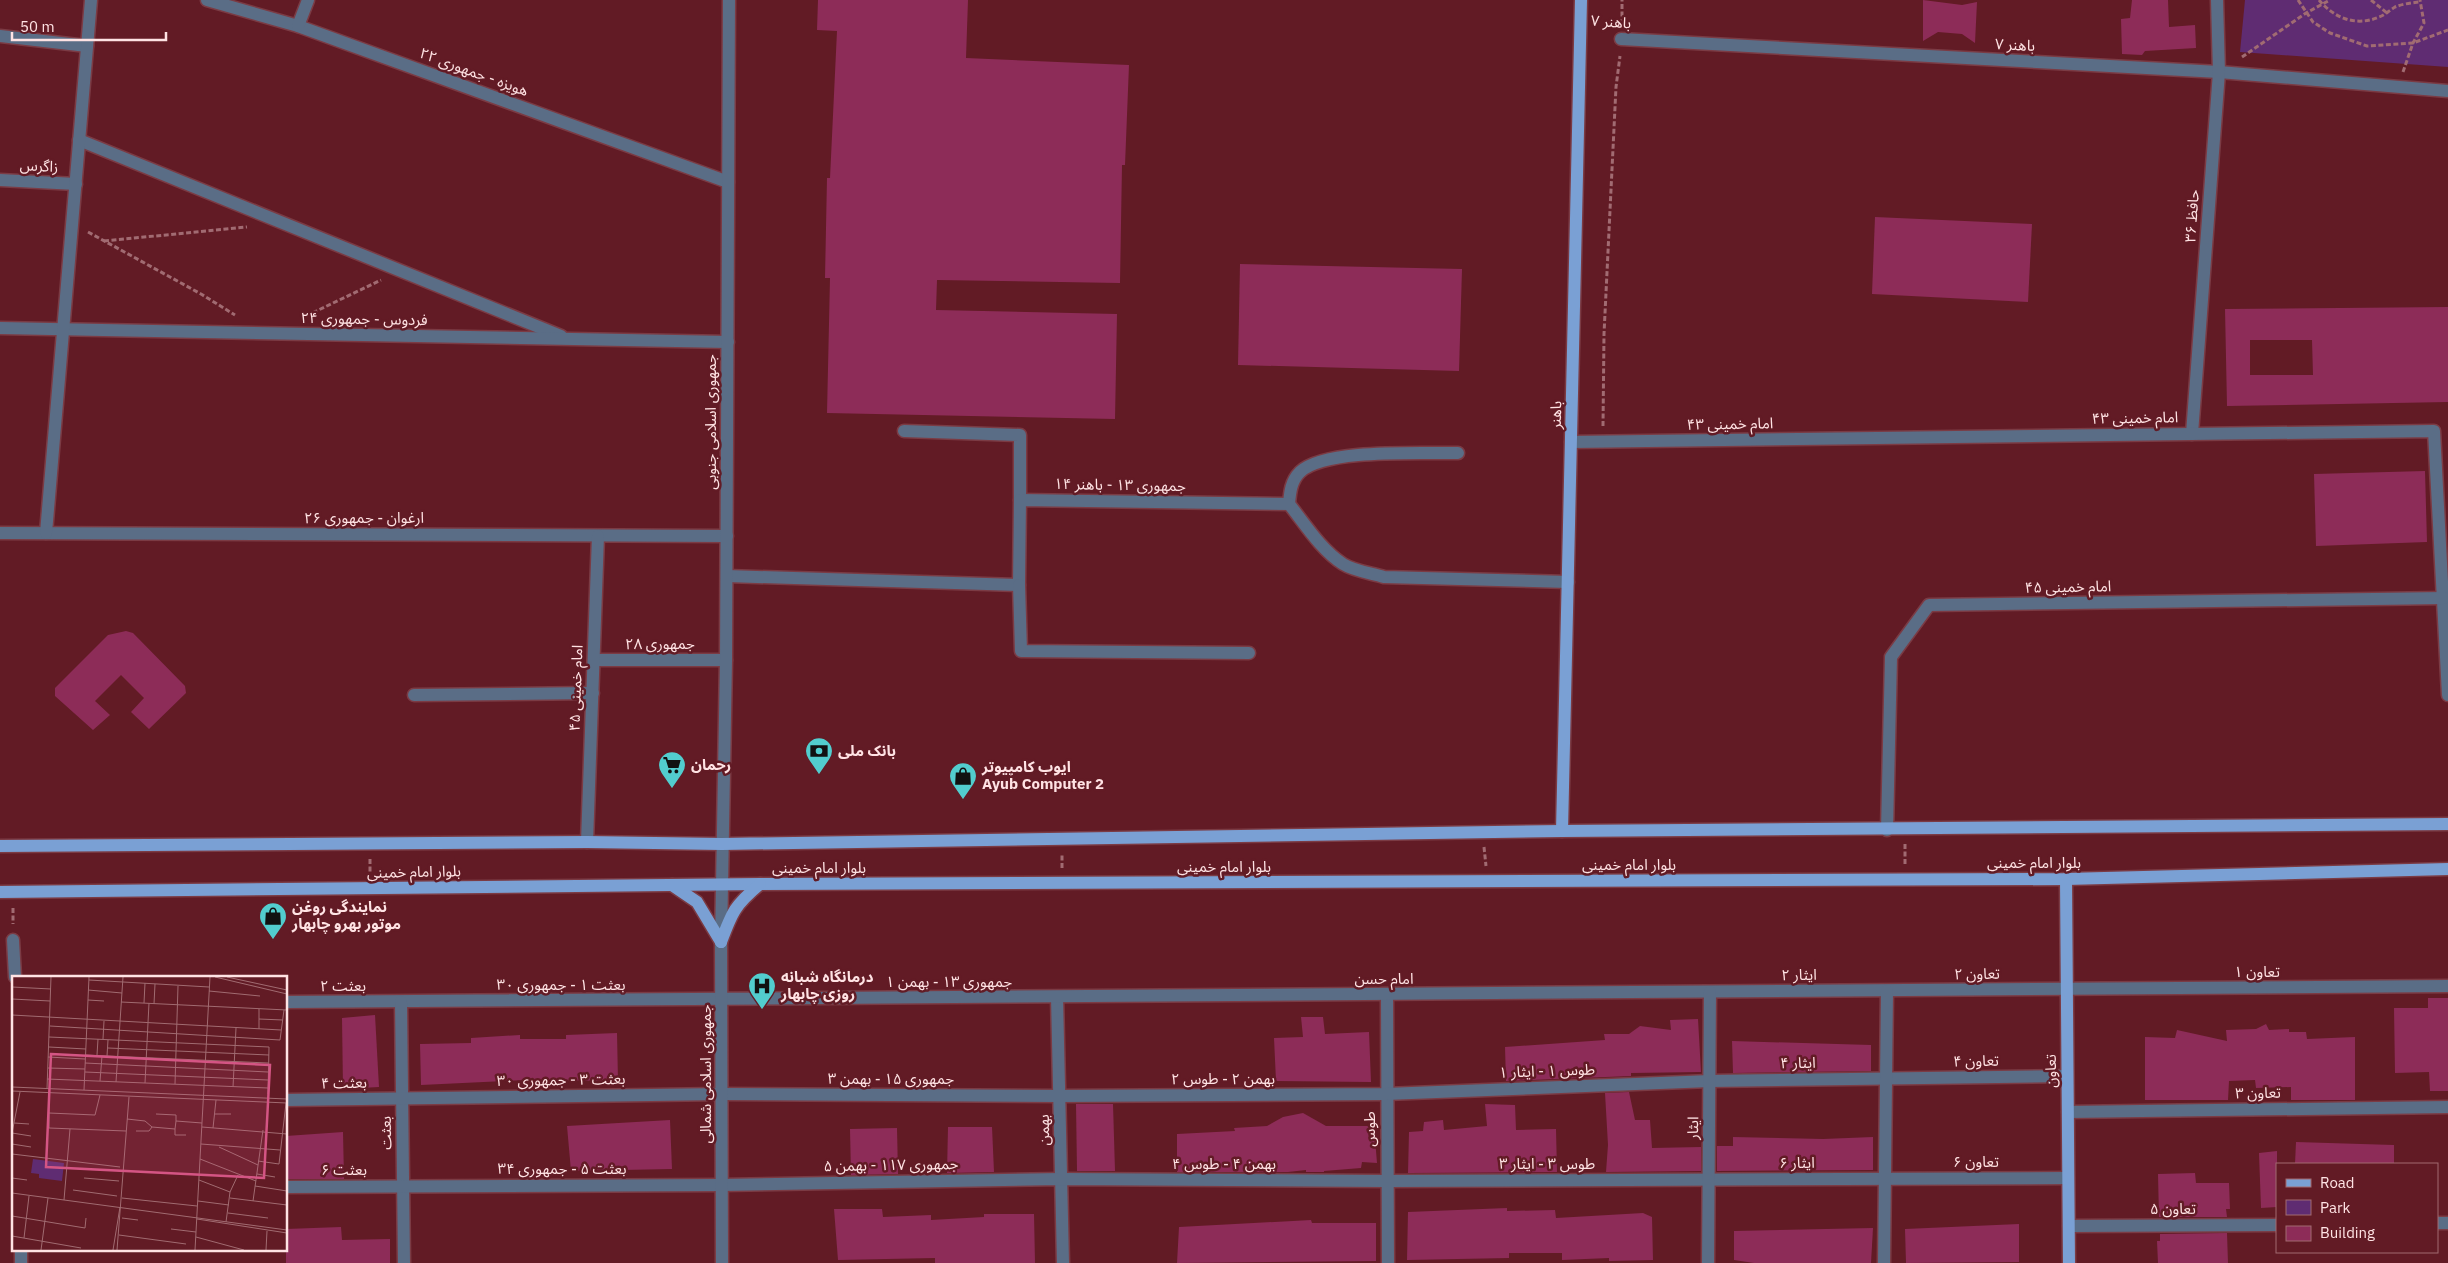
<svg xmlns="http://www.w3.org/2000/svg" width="2448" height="1263" font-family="'IBM Plex Sans','Noto Sans Arabic',sans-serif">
  <rect width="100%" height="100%" fill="#621b25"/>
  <!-- green -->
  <path fill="#5f2c72" d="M2245 0H2448V67L2240 52Z"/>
  <!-- building -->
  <g fill="#8d2c58" fill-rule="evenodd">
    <path d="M818 0H968L966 58 1129 65 1125 165H1122L1120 283 937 280 936 310 1117 314 1115 419 827 413 830 278H825L827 178H830L837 31 817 30Z"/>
    <path d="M1923 0 1962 5 1977 2 1975 43 1962 34 1938 32 1923 41Z"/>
    <path d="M2132 0H2168L2169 27 2195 25 2196 48 2145 51 2142 55 2122 54 2121 19 2130 18Z"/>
    <path d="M1875 217 2032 224 2028 302 1872 294Z"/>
    <path d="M1240 264 1462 269 1459 371 1238 365Z"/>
    <path d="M2448 307V402L2227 406 2225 309ZM2250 340H2312L2313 375H2250Z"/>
    <path d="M2425 471 2427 542 2316 546 2314 474Z"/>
    <path d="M126 631 133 633 185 686 186 693 149 729 131 712 144 698 121 675 95 701 110 715 93 730 55 696V688L108 635Z"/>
    <path d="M2428 998H2448V1091H2430L2429 1072 2395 1073 2394 1008H2428Z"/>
    <path d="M375 1015 379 1087 343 1089 342 1018Z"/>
    <path d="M1301 1017H1323L1325 1034 1369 1032 1371 1082 1276 1081 1274 1038 1303 1037Z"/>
    <path d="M1698 1019 1701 1072 1631 1073V1076L1506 1081 1505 1047 1605 1040 1604 1034H1629L1640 1026 1671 1030 1670 1020Z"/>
    <path d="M2266 1024 2269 1030 2289 1029V1032H2306L2307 1039 2355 1037V1100H2291V1087L2256 1088 2255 1080 2229 1081 2228 1100H2145V1037L2175 1038 2177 1030 2227 1041 2226 1030 2256 1029Z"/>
    <path d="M617 1033 618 1081 526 1080 421 1085 420 1044 471 1043V1038L520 1035V1039H566V1035Z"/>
    <path d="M1732 1041 1871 1045V1071L1733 1073Z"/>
    <path d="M1629 1092 1635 1120H1650L1652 1148 1701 1147V1171L1606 1172 1608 1145 1605 1093Z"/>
    <path d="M1076 1104H1113L1115 1171H1077Z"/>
    <path d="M1485 1104 1515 1105 1516 1130 1556 1129 1557 1172 1408 1173 1409 1132 1423 1131 1424 1122 1443 1120 1444 1130 1487 1126Z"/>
    <path d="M1303 1113 1326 1126H1374L1377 1163 1362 1162 1361 1168 1324 1171V1172H1306V1170L1288 1172H1177V1134L1235 1131 1234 1128 1267 1126 1283 1117Z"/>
    <path d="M670 1120 672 1169 571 1171 567 1126Z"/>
    <path d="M948 1127H992L994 1172 947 1173Z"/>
    <path d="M897 1128 898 1174 851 1175 850 1129Z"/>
    <path d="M343 1132 344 1179H286V1136Z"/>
    <path d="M1733 1137 1823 1139 1873 1137V1170L1717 1171V1146H1733Z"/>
    <path d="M2296 1142 2394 1145V1164H2295Z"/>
    <path d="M2277 1151V1207L2261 1208 2259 1153Z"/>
    <path d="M2195 1173 2196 1183H2229L2230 1209H2226L2227 1217H2159L2158 1174Z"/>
    <path d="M1507 1208V1211L1555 1210 1556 1218 1643 1213 1652 1217 1653 1260 1609 1261V1258L1562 1260V1253H1509V1258L1407 1260 1408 1212Z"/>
    <path d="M834 1209H882L883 1217 931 1215V1220L984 1217V1214H1034L1035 1263H935V1258L838 1260Z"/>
    <path d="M1311 1220 1312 1223H1376V1261L1177 1263 1179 1227Z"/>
    <path d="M2019 1224V1262L1906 1263 1905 1229Z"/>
    <path d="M341 1227 342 1240 390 1239V1263H286V1229Z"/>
    <path d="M1873 1228 1871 1263H1754L1734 1260V1231Z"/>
    <path d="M2227 1233 2228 1263H2158L2157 1241H2160V1234Z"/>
  </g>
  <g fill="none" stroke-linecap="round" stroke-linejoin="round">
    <!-- minor casing -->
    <g stroke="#7b3b44" stroke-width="15">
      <g id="minor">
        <path d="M207 0 298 26 728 182"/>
        <path d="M298 26 308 0"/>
        <path d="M0 36 87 46"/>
        <path d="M1621 39 2219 72 2448 91"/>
        <path d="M79 140 561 336"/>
        <path d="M0 180 76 184"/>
        <path d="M0 328 728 342"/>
        <path d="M904 431 1020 435V500"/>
        <path d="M2192 434 2219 72 2217 0"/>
        <path d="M1571 442 2434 431 2448 695"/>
        <path d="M1289 504C1290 492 1291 481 1300 472 1326 448 1422 454 1458 453"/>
        <path d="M0 533 727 536"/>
        <path d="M46 533 91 0"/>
        <path d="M727 576 1019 585 1020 500 1289 504C1305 524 1321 550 1343 564 1354 571 1371 573 1384 577L1568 582"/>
        <path d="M1019 585 1021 651 1249 653"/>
        <path d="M594 660H726"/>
        <path d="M414 695 593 693"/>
        <path d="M1887 830 1891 657 1929 605 2444 598"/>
        <path d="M587 842 598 536"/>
        <path d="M13 940 15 977"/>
        <path d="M1387 995 1388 1263"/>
        <path d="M1057 997 1063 1263"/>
        <path d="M286 1002 2448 986"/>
        <path d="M401 1002 404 1263"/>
        <path d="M286 1100 722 1094 1059 1096 1386 1094 1710 1081 2067 1076"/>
        <path d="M2068 1112 2448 1107"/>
        <path d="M286 1187 722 1185 1061 1179 1386 1181 2068 1178"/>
        <path d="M2437 1223H2448"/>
        <path d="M2069 1226 2277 1225"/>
        <path d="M21 1249V1263"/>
        <path d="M722 1263 721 942 726 660 729 0"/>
        <path d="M1708 1263 1710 992"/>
        <path d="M1884 1263 1887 991"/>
      </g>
    </g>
    <!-- major casing -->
    <g stroke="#7b3b44" stroke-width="15">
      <g id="major">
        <path d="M1562 831 1581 0"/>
        <path d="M0 846 587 842 722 844 1562 831 2448 824"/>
        <path d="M2066 879 2069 1263"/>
        <path d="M672 885 697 902 721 942"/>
        <path d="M0 892 760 884 2066 879 2448 869"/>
        <path d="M721 942C732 912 735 905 760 884"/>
      </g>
    </g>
    <!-- path -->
    <g stroke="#a16b72" stroke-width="3" stroke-dasharray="5 2.5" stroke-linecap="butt">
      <path d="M2298 0 2313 22 2330 33 2367 46 2413 43 2448 30"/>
      <path d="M2319 0C2334 18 2356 27 2379 17 2385 15 2390 10 2395 7 2402 4 2411 3 2419 2"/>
      <path d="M2371 0 2387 13"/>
      <path d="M1622 24V0"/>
      <path d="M2242 57 2306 13 2330 0"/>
      <path d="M2403 72 2413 43 2424 23 2420 0"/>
      <path d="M88 232 201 294 235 315"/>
      <path d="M104 241 247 227"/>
      <path d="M306 316 381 280"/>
      <path d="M1603 426 1604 334 1616 87 1620 56"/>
      <path d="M1484 847 1486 866"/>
      <path d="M370 859V873"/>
      <path d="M1905 864V843"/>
      <path d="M1062 868V854"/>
      <path d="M13 908V924"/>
    </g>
    <!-- minor -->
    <use href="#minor" stroke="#5a6d86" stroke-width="12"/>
    <!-- major -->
    <use href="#major" stroke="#7aa0d4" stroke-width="12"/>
  </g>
  <!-- icons -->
  <defs>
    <g id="bank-pin" transform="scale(1.4375)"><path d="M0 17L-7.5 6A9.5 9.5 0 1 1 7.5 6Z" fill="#52cdce" stroke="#621b25"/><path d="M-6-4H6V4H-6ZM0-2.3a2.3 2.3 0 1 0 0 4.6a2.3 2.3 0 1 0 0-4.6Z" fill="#111"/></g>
    <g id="supermarket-pin" transform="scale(1.4375)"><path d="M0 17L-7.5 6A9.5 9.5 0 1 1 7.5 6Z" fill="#52cdce" stroke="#621b25"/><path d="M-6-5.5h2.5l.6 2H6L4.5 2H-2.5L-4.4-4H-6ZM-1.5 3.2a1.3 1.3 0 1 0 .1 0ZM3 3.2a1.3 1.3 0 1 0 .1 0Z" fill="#111"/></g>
    <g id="shop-pin" transform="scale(1.4375)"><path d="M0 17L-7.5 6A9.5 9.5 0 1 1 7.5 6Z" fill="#52cdce" stroke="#621b25"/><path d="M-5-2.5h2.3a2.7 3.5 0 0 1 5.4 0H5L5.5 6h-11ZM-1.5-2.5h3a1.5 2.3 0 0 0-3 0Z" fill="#111"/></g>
    <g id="hospital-pin" transform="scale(1.4375)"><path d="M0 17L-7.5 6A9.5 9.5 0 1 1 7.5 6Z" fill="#52cdce" stroke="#621b25"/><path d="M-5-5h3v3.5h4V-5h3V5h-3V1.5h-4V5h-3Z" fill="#111"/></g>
  </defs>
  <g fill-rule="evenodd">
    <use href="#bank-pin" x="819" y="751"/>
    <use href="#supermarket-pin" x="672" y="765"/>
    <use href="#shop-pin" x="963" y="776"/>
    <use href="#shop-pin" x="273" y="916"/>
    <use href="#hospital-pin" x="762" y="986"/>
  </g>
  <g text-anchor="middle" stroke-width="5" stroke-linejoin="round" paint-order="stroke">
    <!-- street labels -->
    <g font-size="15" fill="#ffe3e4" stroke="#621b25">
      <text transform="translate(1611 22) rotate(4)" y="5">باهنر ۷</text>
      <text transform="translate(2015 45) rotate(3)" y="5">باهنر ۷</text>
      <text transform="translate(474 72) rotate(20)" y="5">هویزه - جمهوری ۲۲</text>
      <text transform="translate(39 166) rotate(3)" y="5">زاگرس</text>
      <text transform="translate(2192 216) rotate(-86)" y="5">حافظ ۳۶</text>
      <text transform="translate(364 319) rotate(1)" y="5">فردوس - جمهوری ۲۴</text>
      <text transform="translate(1556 415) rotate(-89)" y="5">باهنر</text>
      <text transform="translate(2135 418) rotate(-1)" y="5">امام خمینی ۴۳</text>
      <text transform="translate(711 422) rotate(-90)" y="5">جمهوری اسلامی جنوبی</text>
      <text transform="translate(1730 424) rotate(-1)" y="5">امام خمینی ۴۳</text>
      <text transform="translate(1120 485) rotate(1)" y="5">جمهوری ۱۳ - باهنر ۱۴</text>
      <text x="364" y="523">ارغوان - جمهوری ۲۶</text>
      <text transform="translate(2068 587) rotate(-1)" y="5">امام خمینی ۴۵</text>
      <text x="660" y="649">جمهوری ۲۸</text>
      <text transform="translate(576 688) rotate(-88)" y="5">امام خمینی ۴۵</text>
      <text x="2034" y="868">بلوار امام خمینی</text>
      <text x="1629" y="870">بلوار امام خمینی</text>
      <text x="1224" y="872">بلوار امام خمینی</text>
      <text x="819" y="873">بلوار امام خمینی</text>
      <text transform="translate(414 872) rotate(-1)" y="5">بلوار امام خمینی</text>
      <text x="2257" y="977">تعاون ۱</text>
      <text transform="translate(1977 974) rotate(-1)" y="5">تعاون ۲</text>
      <text x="1799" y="980">ایثار ۲</text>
      <text x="1384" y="984">امام حسن</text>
      <text x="949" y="987">جمهوری ۱۳ - بهمن ۱</text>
      <text x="561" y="990">بعثت ۱ - جمهوری ۳۰</text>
      <text x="343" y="991">بعثت ۲</text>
      <text transform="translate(1976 1061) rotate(-1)" y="5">تعاون ۴</text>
      <text transform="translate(1798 1063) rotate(-1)" y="5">ایثار ۴</text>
      <text transform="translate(1547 1071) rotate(-2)" y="5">طوس ۱ - ایثار ۱</text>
      <text transform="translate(2051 1071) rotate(-91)" y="5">تعاون</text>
      <text transform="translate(706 1074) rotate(-90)" y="5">جمهوری اسلامی شمالی</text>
      <text x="891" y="1084">جمهوری ۱۵ - بهمن ۳</text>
      <text x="1223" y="1084">بهمن ۲ - طوس ۲</text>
      <text transform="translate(561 1080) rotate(-1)" y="5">بعثت ۳ - جمهوری ۳۰</text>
      <text transform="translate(344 1083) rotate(-1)" y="5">بعثت ۴</text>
      <text transform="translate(2258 1093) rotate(-1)" y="5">تعاون ۳</text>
      <text transform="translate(1693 1128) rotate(-89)" y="5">ایثار</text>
      <text transform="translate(1370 1129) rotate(-90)" y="5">طوس</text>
      <text transform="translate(1044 1130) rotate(-91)" y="5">بهمن</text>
      <text transform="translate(386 1133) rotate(-91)" y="5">بعثت</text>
      <text x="1976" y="1167">تعاون ۶</text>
      <text x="1797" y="1168">ایثار ۶</text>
      <text x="1224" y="1169">بهمن ۴ - طوس ۴</text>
      <text x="1547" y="1169">طوس ۳ - ایثار ۳</text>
      <text transform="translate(891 1165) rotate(-1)" y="5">جمهوری ۱۱۷ - بهمن ۵</text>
      <text x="562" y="1174">بعثت ۵ - جمهوری ۳۴</text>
      <text x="344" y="1175">بعثت ۶</text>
      <text x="2173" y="1214">تعاون ۵</text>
    </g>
    <!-- poi labels -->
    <g font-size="15" font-weight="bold" fill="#ffe3e4" stroke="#621b25" text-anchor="start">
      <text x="838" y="756">بانک ملی</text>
      <text x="691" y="770">رحمان</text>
      <text x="982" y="772">ایوب کامپیوتر<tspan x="982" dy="17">Ayub Computer 2</tspan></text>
      <text x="292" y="912">نمایندگی روغن<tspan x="292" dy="17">موتور بهرو چابهار</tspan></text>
      <text x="781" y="982">درمانگاه شبانه<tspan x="781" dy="17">روزی چابهار</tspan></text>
    </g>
  </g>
  <!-- overview -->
  <g transform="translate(12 976)">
    <rect width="275" height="275" fill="#621b25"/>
    <path d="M21 183 52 187 50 205 27 202V198L19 197Z" fill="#5f2c72"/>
    <path fill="none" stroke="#a16b71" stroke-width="1" d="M203 1 275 18M215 1 275 14M77 4 197 11M0 11 39 13M76 14 110 17M197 15 248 20M0 23 38 25M76 24 92 25M109 26 275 34M132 27 133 7M142 28 143 8M0 39 269 54M247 43 271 44M38 50 268 64 272 34M247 53V33M37 61 257 71 256 118M91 63 92 45M37 71 74 73M96 72 257 79M73 79 256 87M85 79 86 63M95 80 96 64M36 81 73 83M73 87 256 96M36 92 73 93M73 96 256 104M35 103 256 112M88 105 90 80M104 106 111 1M133 107 137 27M163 108 166 10M0 111 275 123M221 111 224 52M35 113 39 1M72 114 77 1M0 115 275 127M37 117V152L114 155M37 137 83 139 88 119M144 138 164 139V145M203 138H219M115 143 133 145 140 151 163 153 164 145 190 147M2 147 17 148M190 151 275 158M201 152 204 124M163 153V159H174M124 155H137L140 151M0 157 8 116M0 157 19 160M0 168 19 171M189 168 268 174M207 171 246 189M0 178 108 191M188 183 244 205M246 185 267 188 274 127M245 198 263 201M0 202 15 204M72 202 107 205M187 204 218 216M243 210 275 215M61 214 105 220M0 217 275 254M110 222 185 230M218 222 275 229M52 224 58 153M186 225 217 229M241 225 251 154M216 237 256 242M0 240 73 252 74 242M110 242 126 244M185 243 275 257M214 246 218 216 226 199M159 253 184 256M107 259 174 268M0 260 69 272M184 261 232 274M12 262 17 220M29 274 36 222M101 274 108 231M105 274 117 121M183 274 198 1M254 274 255 255"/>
    <path fill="#d45584" fill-opacity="0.15" stroke="#d45584" stroke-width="2.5" d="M39 78 258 89 252 202 34 191Z"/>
    <rect width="275" height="275" fill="none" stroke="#ffe3e4" stroke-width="2.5"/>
  </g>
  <!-- legend -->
  <rect x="2276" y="1163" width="162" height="90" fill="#621b25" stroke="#a16b71"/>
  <rect x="2286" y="1179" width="25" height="8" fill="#7aa0d4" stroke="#a16b71"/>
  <text x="2320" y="1188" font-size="15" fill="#ffe3e4">Road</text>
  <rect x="2286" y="1200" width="25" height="15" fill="#5f2c72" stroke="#a16b71"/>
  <text x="2320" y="1213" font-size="15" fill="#ffe3e4">Park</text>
  <rect x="2286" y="1226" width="25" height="15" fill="#8d2c58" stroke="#a16b71"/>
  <text x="2320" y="1238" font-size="15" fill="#ffe3e4">Building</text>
  <!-- scale -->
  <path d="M12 32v8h154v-8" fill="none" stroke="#ffe3e4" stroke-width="2.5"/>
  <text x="20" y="32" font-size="15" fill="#ffe3e4" stroke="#621b25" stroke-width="4" paint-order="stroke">50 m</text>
</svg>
